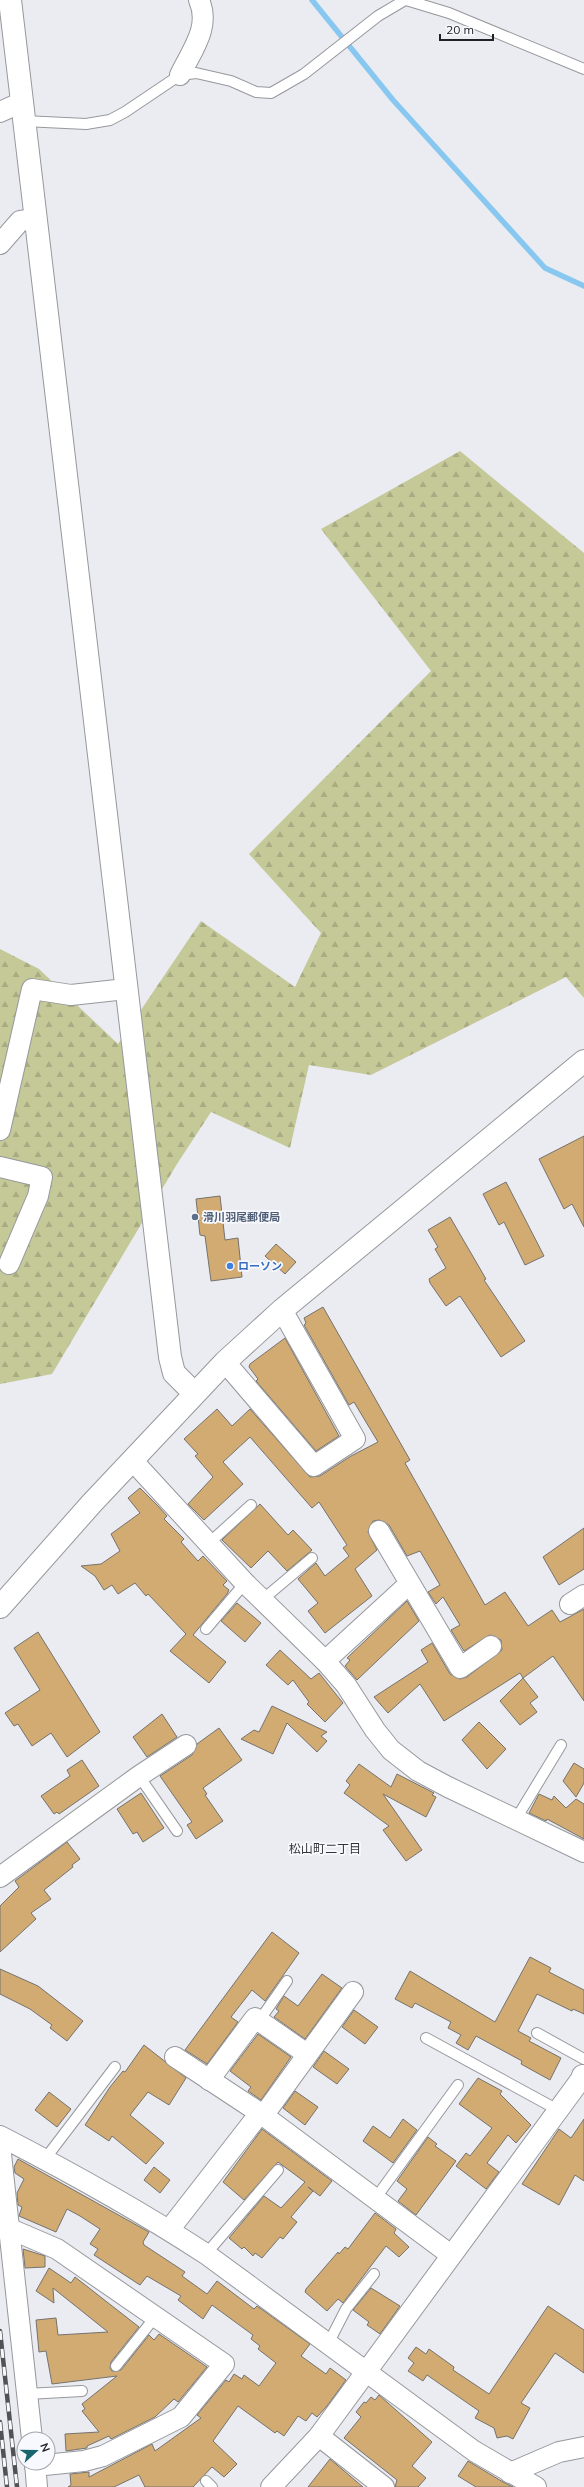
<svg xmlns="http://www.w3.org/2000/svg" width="584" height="2487" font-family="Mulish,'Noto Sans JP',sans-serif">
  <defs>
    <pattern id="forest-firs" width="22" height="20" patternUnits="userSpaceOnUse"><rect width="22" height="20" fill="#c5c897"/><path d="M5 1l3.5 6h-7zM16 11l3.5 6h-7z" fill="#a9ac82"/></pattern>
  </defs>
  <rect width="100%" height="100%" fill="#eaecf1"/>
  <!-- forest -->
  <path fill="url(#forest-firs)" d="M460 451 584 553V998L566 977 371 1075 309 1065 290 1148 211 1112 177 1164 52 1374 0 1384V949L39 969 118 1044 201 921 295 987 321 933 249 854 431 671 321 529Z"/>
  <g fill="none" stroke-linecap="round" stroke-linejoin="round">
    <!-- stream -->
    <path stroke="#88c7f0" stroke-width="5.5" d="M312 0 393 100 545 268 584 286"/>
  </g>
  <!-- building -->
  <g fill="#d2ab72" stroke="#75726e">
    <path d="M584 1136V1227L572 1204 564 1209 539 1159Z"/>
    <path d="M506 1182 544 1256 525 1265 504 1222 499 1225 483 1194Z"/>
    <path d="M220 1196 225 1240 238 1238 242 1277 211 1281 205 1236 200 1235 196 1199Z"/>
    <path d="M450 1217 486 1279 484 1280 525 1341 501 1357 460 1296 446 1306 430 1283 429 1279 446 1268 435 1249 438 1247 428 1230Z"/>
    <path d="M276 1244 296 1262 285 1274 265 1256Z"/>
    <path d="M323 1307 410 1460 405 1463 485 1605 505 1592 528 1626 552 1610 560 1622 584 1609V1701L553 1656 523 1678 538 1697 530 1703 537 1712 520 1725 500 1701 523 1678 520 1673 444 1721 420 1684 388 1713 374 1697 428 1662 421 1650 432 1643 450 1674 460 1679 467 1677 502 1650 501 1640 490 1635 464 1651 451 1630 460 1625 443 1597 436 1604 428 1592 440 1585 420 1551 407 1556 389 1525 379 1520 373 1521 368 1532 377 1550 355 1569 372 1596 325 1633 308 1611 318 1603 298 1579 316 1563 325 1576 349 1556 343 1548 347 1545 319 1502 312 1508 250 1437 223 1462 243 1484 204 1520 188 1504 213 1477 195 1456 198 1454 184 1439 217 1409 232 1426 250 1409 310 1477 320 1476 351 1456 378 1442 354 1402 349 1405 304 1325 306 1323 304 1318Z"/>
    <path d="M285 1338 339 1436 316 1451 256 1381 258 1379 249 1367 250 1364Z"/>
    <path d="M140 1488 158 1506 167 1516 164 1519 184 1539 181 1542 198 1561 203 1556 227 1581 223 1585 229 1590 227 1594 193 1635 226 1662 209 1683 170 1651 186 1634 148 1594 146 1596 135 1583 118 1594 112 1585 104 1590 95 1576 81 1566 101 1564 120 1551 111 1534 140 1513 128 1498Z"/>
    <path d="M260 1504 288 1535 293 1530 312 1550 287 1571 268 1551 251 1568 222 1540Z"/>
    <path d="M584 1528V1569L559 1585 543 1557Z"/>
    <path d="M407 1601 419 1621 357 1680 345 1666 350 1660 347 1658Z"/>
    <path d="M237 1603 261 1623 245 1642 221 1621Z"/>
    <path d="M38 1632 100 1732 67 1757 51 1733 32 1746 18 1724 14 1726 5 1713 40 1690 14 1648Z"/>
    <path d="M280 1650 311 1679 319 1673 343 1703 325 1722 307 1704 309 1702 293 1680 288 1685 266 1665Z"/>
    <path d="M272 1706 327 1732 321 1736 327 1741 317 1752 287 1723 273 1754 241 1739 254 1730 259 1732Z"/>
    <path d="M162 1714 177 1737 147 1757 133 1737Z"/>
    <path d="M479 1722 506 1749 487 1769 462 1740Z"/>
    <path d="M219 1728 242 1760 203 1788 207 1794 205 1795 223 1821 196 1839 187 1825 192 1822 160 1776 192 1755 197 1744Z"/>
    <path d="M82 1760 99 1786 59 1814 57 1812 54 1814 41 1796 70 1776 67 1770Z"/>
    <path d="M574 1763 584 1769V1783L576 1797 563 1781Z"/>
    <path d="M359 1764 391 1787 397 1774 434 1793 432 1795 436 1797 426 1817 383 1794 422 1850 406 1861 383 1830 389 1826 344 1793 350 1785 346 1781Z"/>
    <path d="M141 1793 164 1828 143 1842 137 1832 133 1834 117 1809Z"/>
    <path d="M539 1794 552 1800 554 1796 566 1808 576 1799 584 1804V1839L547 1819 546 1821 529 1813Z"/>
    <path d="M67 1842 80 1859 72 1865 73 1867 44 1890 51 1899 31 1913 36 1919 0 1952V1906L19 1887 15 1881Z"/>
    <path d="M272 1932 299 1953 265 2001 252 1990 231 2017 238 2022 207 2064 185 2050Z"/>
    <path d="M530 1957 551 1968 549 1972 584 1990V2014L573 2009 572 2011 537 1994 518 2031 531 2038 529 2041 561 2058 550 2080 521 2064 522 2061 476 2036 468 2050 456 2043 461 2035 448 2028 451 2022 415 2003 412 2008 395 1999 410 1971 495 2022Z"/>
    <path d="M0 1969 38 1986 83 2021 67 2041 50 2028 52 2025 30 2009 0 1994Z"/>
    <path d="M322 1974 342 1988 305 2039 274 2017 279 2011 276 2009 284 1996 298 2006Z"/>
    <path d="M354 2010 378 2027 365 2044 342 2027Z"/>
    <path d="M258 2034 291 2057 261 2100 248 2091 251 2087 230 2071Z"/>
    <path d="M144 2045 186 2078 169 2105 148 2092 130 2115 164 2143 146 2164 112 2136 109 2141 85 2125 110 2087 123 2071 125 2072Z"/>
    <path d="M324 2051 349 2069 337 2084 313 2067Z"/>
    <path d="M478 2078 502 2091 500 2094 531 2125 516 2143 508 2135 487 2163 499 2172 486 2189 456 2166 466 2153 470 2156 492 2128 459 2104Z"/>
    <path d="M295 2091 318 2107 305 2125 283 2108Z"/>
    <path d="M49 2092 71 2109 57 2127 35 2110Z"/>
    <path d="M403 2119 417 2130 393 2163 363 2141 373 2126 390 2138Z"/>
    <path d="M584 2119V2181L575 2175 559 2205 522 2184 559 2129 571 2138Z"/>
    <path d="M262 2129 332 2181 320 2196 308 2187 313 2191 291 2217 297 2222 283 2239 280 2237 262 2258 255 2253 253 2256 244 2247 242 2249 229 2238 264 2196 281 2208 305 2182 278 2162 244 2200 223 2182Z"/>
    <path d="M428 2137 437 2144 435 2146 456 2161 416 2215 398 2201 407 2189 397 2181Z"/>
    <path d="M18 2159 149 2232 143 2242 144 2245 185 2272 182 2276 207 2294 217 2281 254 2309 257 2306 310 2344 301 2356 326 2374 330 2368 346 2380 327 2406 317 2417 312 2413 306 2421 298 2416 284 2436 277 2431 275 2433 238 2406 213 2441 237 2464 224 2477 212 2467 193 2487H145L139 2475 114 2487H68L71 2485 70 2474 89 2472V2477L152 2444 155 2451 201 2418 197 2415 226 2380 229 2382 234 2374 242 2379 244 2375 259 2386 276 2363 258 2349 260 2346 251 2339 253 2335 212 2305 203 2319 178 2300 181 2296 147 2276 140 2285 94 2255 98 2249 90 2244 100 2229 80 2216 67 2209 56 2232 19 2216 22 2207 18 2205 17 2193 24 2179 15 2173 14 2167Z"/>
    <path d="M154 2167 170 2180 160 2193 144 2180Z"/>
    <path d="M375 2213 396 2229 394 2233 409 2247 399 2257 386 2246 343 2303 338 2299 327 2311 305 2292 306 2289 338 2252 339 2254 345 2247 348 2249Z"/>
    <path d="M23 2249 45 2256V2267L25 2268Z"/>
    <path d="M49 2268 71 2283 75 2277 139 2327 111 2362 110 2368 112 2371 121 2370 149 2335 154 2340 159 2334 207 2367 178 2402 174 2399 155 2417 111 2439 109 2436 87 2446V2448L66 2451 65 2434 99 2432 82 2411 85 2409 82 2404 117 2376 52 2384 46 2351 39 2352 36 2320 56 2318 58 2335 108 2332 53 2288 54 2303 36 2291Z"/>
    <path d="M371 2288 400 2306 380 2334 367 2325 369 2322 353 2310Z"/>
    <path d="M548 2306 584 2330V2373L555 2353 521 2403 530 2408 513 2439 507 2436 497 2438 494 2428 475 2418 479 2411 427 2375 423 2381 408 2371 414 2363 408 2358 416 2347 426 2354 429 2349 454 2367 453 2370 489 2394Z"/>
    <path d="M379 2395 432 2442 412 2466 426 2478 418 2487H395L397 2480 344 2438 361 2417 356 2412 364 2402 366 2403 371 2397 375 2400Z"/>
    <path d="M330 2459 363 2487H308Z"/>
    <path d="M468 2461 503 2482 513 2487H476L458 2476Z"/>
  </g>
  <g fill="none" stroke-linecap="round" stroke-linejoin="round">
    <!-- service casing -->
    <g stroke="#96989c" stroke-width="12">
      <g id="service">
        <path d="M406 0 449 13 584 69"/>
        <path d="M24 121 86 124 110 120 125 112 180 75 196 73 231 81 256 92 271 93 304 74 378 16 405 0"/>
        <path d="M208 1544 251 1505"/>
        <path d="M262 1600 312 1558"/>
        <path d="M206 1629 245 1583"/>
        <path d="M139 1776 177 1831"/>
        <path d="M516 1819 561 1745"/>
        <path d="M259 2021 287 1981"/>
        <path d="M537 2033 584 2059"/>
        <path d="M426 2038 558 2110"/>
        <path d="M45 2159 115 2067"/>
        <path d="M375 2199 458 2085"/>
        <path d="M206 2254 278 2170"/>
        <path d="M328 2344 346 2309 374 2274"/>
        <path d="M116 2366 156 2316"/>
        <path d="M27 2394 82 2391"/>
        <path d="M206 2481 212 2487"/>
      </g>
    </g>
    <!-- minor casing -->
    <g stroke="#96989c" stroke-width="22">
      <g id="minor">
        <path d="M180 75C192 50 211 27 199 0"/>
        <path d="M0 112 22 102"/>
        <path d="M0 244 20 221 36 219"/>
        <path d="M0 1130 32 989 71 995 126 989"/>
        <path d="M0 1167 42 1177 38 1196 9 1264"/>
        <path d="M225 1362 314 1466 355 1439 282 1310"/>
        <path d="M132 1460 245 1583 325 1661 346 1685 375 1730 391 1750 418 1771 448 1787 584 1852"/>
        <path d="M379 1531 460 1668 491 1646"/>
        <path d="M570 1604 584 1595"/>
        <path d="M325 1661 409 1584"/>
        <path d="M0 1877 139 1776 186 1745"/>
        <path d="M175 2057 260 2113 451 2255"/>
        <path d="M209 2080 255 2018 307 2054"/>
        <path d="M263 2116 353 1992"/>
        <path d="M0 2136C70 2172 140 2211 206 2254L474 2451 536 2487"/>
        <path d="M0 2145 32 2439"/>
        <path d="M8 2228 57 2249 224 2364 181 2417 103 2456 84 2461 35 2466"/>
        <path d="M169 2230 260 2113"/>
        <path d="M319 2436 384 2487"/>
        <path d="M35 2463 37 2487"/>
        <path d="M510 2473 559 2452 584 2447"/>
        <path d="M271 2487 319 2436 584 2075"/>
      </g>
    </g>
    <!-- tertiary casing -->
    <g stroke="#96989c" stroke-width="24">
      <g id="tertiary">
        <path d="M10 0 170 1357 174 1373 194 1393"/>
        <path d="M0 1607 92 1503 225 1362 282 1310 584 1061"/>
        <path d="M583 2076H584"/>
      </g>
    </g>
    <!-- service -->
    <use href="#service" stroke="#fff" stroke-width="10"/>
    <!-- minor -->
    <use href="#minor" stroke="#fff" stroke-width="20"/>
    <!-- tertiary -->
    <use href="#tertiary" stroke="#fff" stroke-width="22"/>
    <!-- rail casing -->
    <g stroke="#515255" stroke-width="4.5">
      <g id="rail">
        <path d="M0 2331 17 2487"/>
        <path d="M0 2422 7 2487"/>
      </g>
    </g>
    <!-- rail -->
    <use href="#rail" stroke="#f7f9fe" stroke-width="3" stroke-dasharray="9" stroke-linecap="butt"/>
  </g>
  <!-- markers -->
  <circle fill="#5c6f8a" stroke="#f7f9fe" stroke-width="1.5" cx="195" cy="1217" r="4"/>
  <circle fill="#3f7fe0" stroke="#f7f9fe" stroke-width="1.5" cx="230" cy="1266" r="4"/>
  <g text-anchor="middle" stroke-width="3.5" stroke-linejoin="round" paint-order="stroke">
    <!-- service labels -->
    <g font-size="11" font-weight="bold" fill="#4e5e75" stroke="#f7f9fe" text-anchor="start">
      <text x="203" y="1221">滑川羽尾郵便局</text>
    </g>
    <!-- shop labels -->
    <g font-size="11" font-weight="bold" fill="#366cbe" stroke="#f7f9fe" text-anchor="start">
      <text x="238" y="1270">ローソン</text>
    </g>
    <!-- neighbourhood labels -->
    <g font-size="12" fill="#323437" stroke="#f7f9fe">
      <text x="325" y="1853">松山町二丁目</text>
    </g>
  </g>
  <!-- north arrow -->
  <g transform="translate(36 2451) rotate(69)"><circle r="19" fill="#f7f9fe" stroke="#a1a3a6"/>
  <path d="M0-3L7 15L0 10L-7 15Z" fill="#19656f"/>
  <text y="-6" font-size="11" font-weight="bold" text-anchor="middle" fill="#202123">N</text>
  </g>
  <!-- scale -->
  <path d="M440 34v6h53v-6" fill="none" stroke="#202123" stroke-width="2"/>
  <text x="446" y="34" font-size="12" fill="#202123" stroke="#f7f9fe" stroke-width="3" paint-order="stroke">20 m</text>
</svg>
